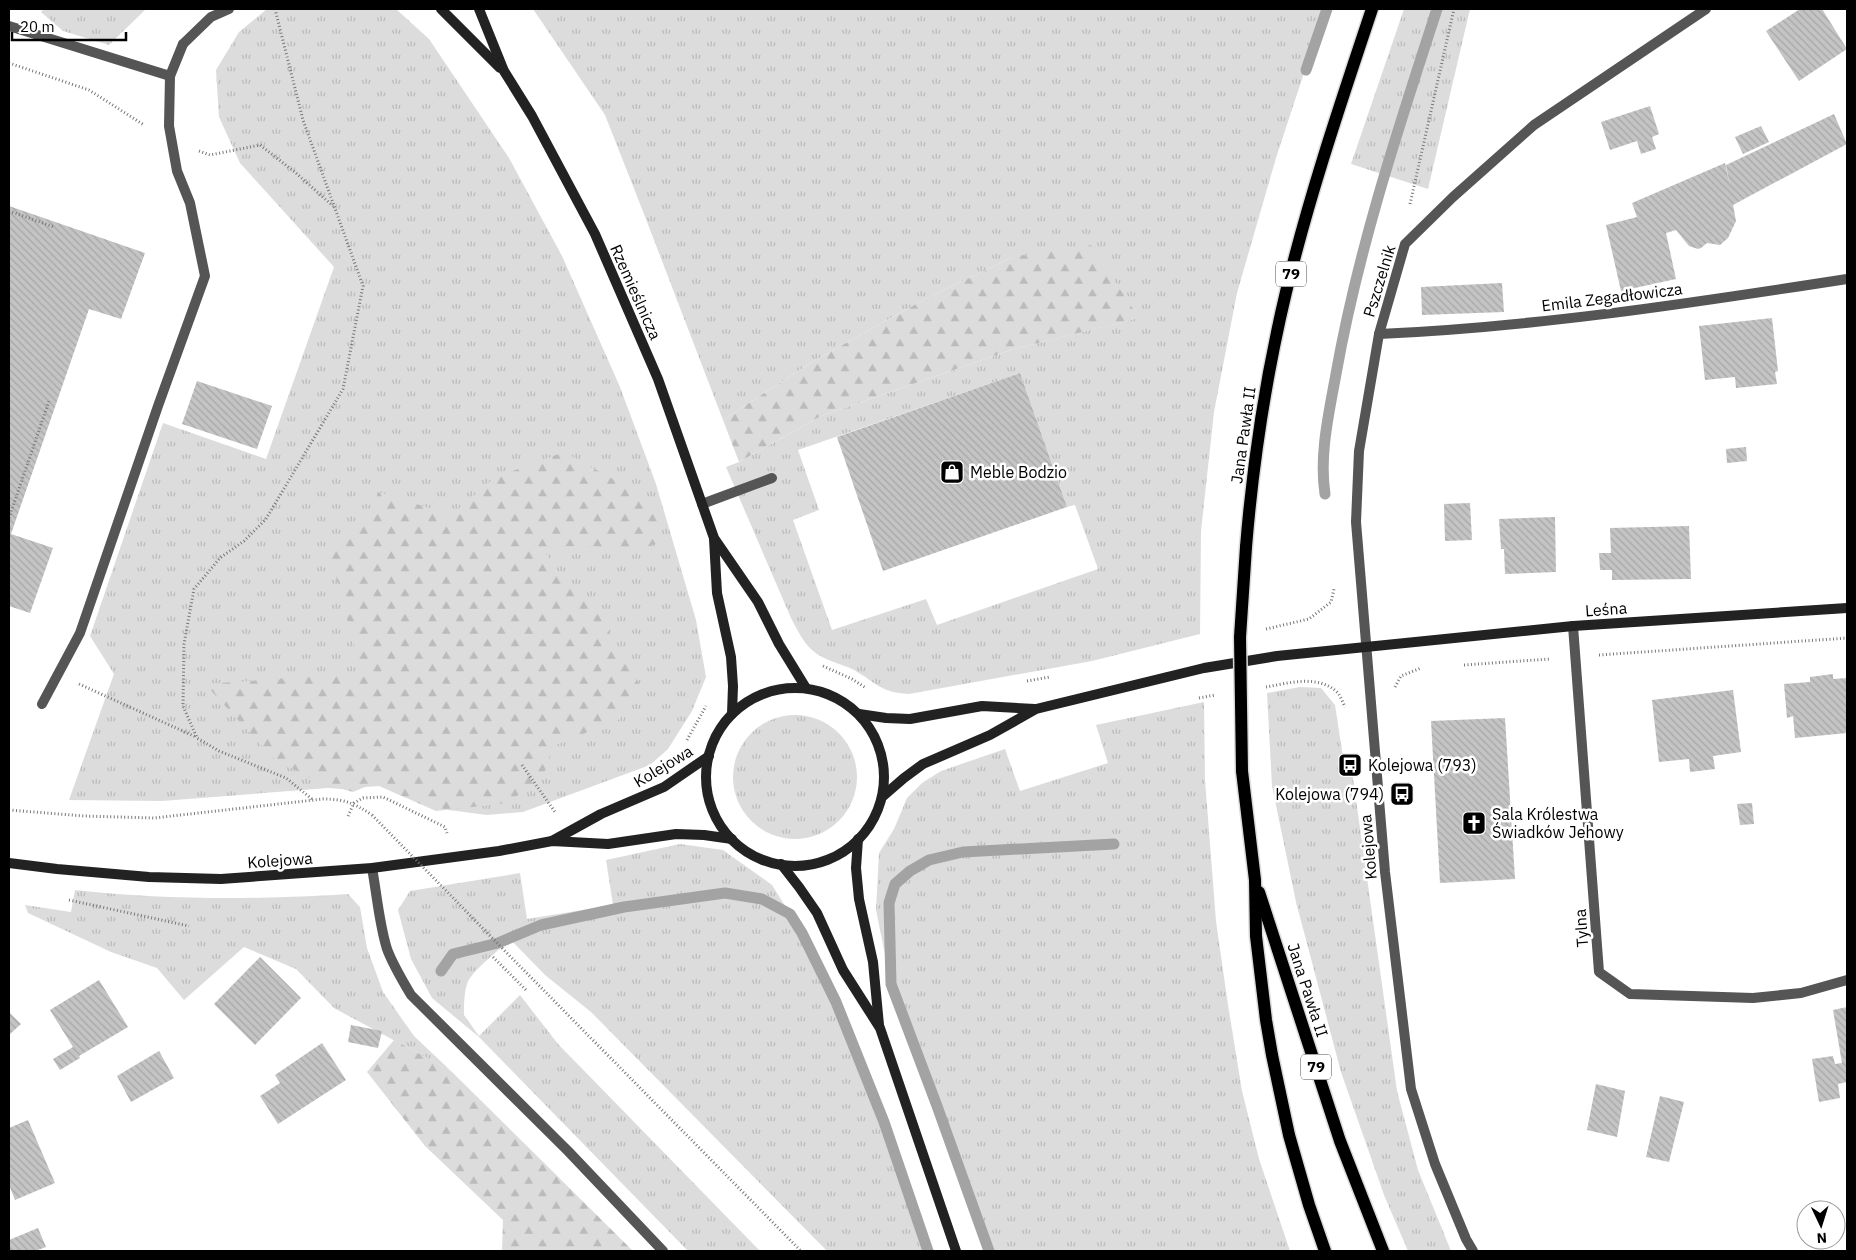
<svg xmlns="http://www.w3.org/2000/svg" width="1856" height="1260" font-family="'IBM Plex Sans',sans-serif">
  <defs>
    <pattern id="grass-tufts" width="24" height="20" patternUnits="userSpaceOnUse" patternTransform="scale(1.25)"><rect width="24" height="20" fill="#dcdcdc"/><path d="M3 7l-1-3M5 7V3M7 7l1-3M15 17l-1-3M17 17v-4M19 17l1-3" fill="none" stroke="#bbb"/></pattern>
    <pattern id="forest-firs" width="22" height="20" patternUnits="userSpaceOnUse" patternTransform="scale(1.25)"><rect width="22" height="20" fill="#dcdcdc"/><path d="M5 1l3.5 6h-7zM16 11l3.5 6h-7z" fill="#bbb"/></pattern>
    <pattern id="building-back-hatch" width="6" height="6" patternUnits="userSpaceOnUse" patternTransform="scale(1.25)"><rect width="6" height="6" fill="#c4c4c4"/><path d="M-1 5l2 2M0 0l6 6M5-1l2 2" fill="none" stroke="#a7a7a7"/></pattern>
  </defs>
  <rect width="100%" height="100%" fill="#fff"/>
  <!-- grass -->
  <g fill="url(#grass-tufts)" fill-rule="evenodd">
    <path d="M44 9H146L109 45 63 31 41 12Z"/>
    <path d="M267 9H396L429 39 509 158 562 256 620 387 656 484 696 620 706 677 692 711 668 749 650 765 523 812 487 815 441 809 382 782 318 780 328 788 162 801 69 800 114 674 90 636 163 423 266 459 334 267 240 163 219 117 216 70 239 32Z"/>
    <path d="M533 9H1325L1276 158 1237 293 1214 412 1201 531 1200 634 1092 661 909 694C879 692 877 683 854 670 840 663 824 661 812 650 802 641 797 629 791 618L726 467 739 462 821 416 1014 349 1138 318 1013 257 925 299 812 362 723 420 644 214 605 115ZM1020 373 1067 507 1075 505 1098 569 937 625 926 599 832 630 793 520 819 510 798 450Z"/>
    <path d="M1404 9H1470L1428 189 1351 164Z"/>
    <path d="M1300 687 1321 688 1335 705 1343 757H1350L1397 1091 1418 1170 1451 1251H1408L1384 1195 1341 1072 1296 902 1272 786 1267 693Z"/>
    <path d="M1204 702 1205 780 1216 921 1228 1005 1242 1091 1259 1159 1290 1251H989L937 1106 891 984 876 910 879 853 894 829 907 798 922 783 941 771 1005 749 1020 791 1108 763 1096 725Z"/>
    <circle cx="795" cy="777" r="62"/>
    <path d="M680 844 723 850 772 885 802 933 836 1002 884 1122 928 1251H827L591 1012 545 975 510 939C500 950 471 971 467 984 464 993 464 1006 464 1015L479 1036 520 995 558 1044 760 1251H688L479 1037 432 998 411 959 398 910 410 891 520 873 527 919 613 905 606 860Z"/>
    <path d="M75 890C166 900 256 900 348 894L360 907 367 948 383 992 414 1036 451 1071 334 1008 296 969 244 947 184 1000 157 968 111 952 28 913 25 905 71 912Z"/>
  </g>
  <!-- forest -->
  <g fill="url(#forest-firs)">
    <path d="M1091 245 1139 318 1014 349 821 416 739 462 723 420 812 362 925 299 1013 257Z"/>
    <path d="M564 452 629 488 660 512 657 543 633 553 593 546 541 547 561 575 593 605 640 685 620 719 553 746 543 777 507 803 436 811 379 786 365 787 353 792 342 789 328 788 273 758 205 684 361 673 327 541 354 537 379 492 451 515 494 478Z"/>
    <path d="M394 1040 451 1071 633 1251H502L503 1220 425 1146 367 1072Z"/>
  </g>
  <g fill="none" stroke-linecap="round" stroke-linejoin="round">
    <!-- stream -->
    <g stroke="#a3a3a3" stroke-width="11">
      <path d="M1306 70 1327 9"/>
      <path d="M1325 494C1319 455 1329 413 1336 374 1358 250 1398 129 1437 9"/>
      <path d="M441 971 453 954 498 943 541 925 624 907 725 893 762 899 790 914 802 933 836 1002 884 1122 928 1251"/>
      <path d="M989 1251 937 1106 891 984 889 903 895 884 910 871 929 860 963 852 1114 844"/>
    </g>
  </g>
  <!-- building -->
  <g fill="url(#building-back-hatch)">
    <path d="M1800 9H1822L1847 49 1799 81 1766 31Z"/>
    <path d="M1650 106 1659 134 1652 137 1656 149 1641 154 1637 141 1610 150 1601 122Z"/>
    <path d="M1834 114 1847 144 1733 205 1736 221 1728 238 1720 245 1707 243 1701 248 1698 249 1689 246 1676 230 1666 233 1676 279 1621 291 1606 225 1637 217 1632 203 1725 163 1730 186 1726 165Z"/>
    <path d="M1761 126 1769 142 1743 154 1735 137Z"/>
    <path d="M9 206 145 253 121 319 89 309 11 534 53 548 30 613 9 606Z"/>
    <path d="M1502 283 1504 312 1422 315 1421 287Z"/>
    <path d="M1772 318 1778 371 1775 372 1777 384 1736 388 1735 377 1705 380 1699 326Z"/>
    <path d="M1020 373 1067 507 883 571 837 437Z"/>
    <path d="M197 381 272 406 257 449 182 424Z"/>
    <path d="M1746 447 1747 461 1727 463 1726 449Z"/>
    <path d="M1470 503 1472 540 1445 541 1444 504Z"/>
    <path d="M1555 517 1556 572 1505 574 1504 549H1501L1499 519Z"/>
    <path d="M1689 526 1691 579 1612 580V570H1600L1599 553H1611L1610 528Z"/>
    <path d="M1833 674V679L1847 678V733L1795 738 1793 716 1787 718 1784 684 1810 682V677Z"/>
    <path d="M1733 690 1741 752 1713 756 1715 769 1690 772 1689 759 1659 762 1652 700Z"/>
    <path d="M1505 718 1515 879 1440 883 1431 721Z"/>
    <path d="M1752 803 1754 824 1740 825 1737 804Z"/>
    <path d="M260 957 301 998 255 1045 214 1004Z"/>
    <path d="M99 980 128 1027 79 1056 80 1058 60 1070 53 1059 73 1047 50 1010Z"/>
    <path d="M1847 1007V1082L1838 1084 1840 1098 1819 1102 1812 1059 1833 1056 1835 1064 1842 1063 1833 1010Z"/>
    <path d="M9 1012 21 1024 9 1035Z"/>
    <path d="M351 1025 382 1031 378 1048 348 1042Z"/>
    <path d="M322 1043 346 1080 278 1124 260 1096 280 1083 275 1075Z"/>
    <path d="M159 1051 174 1078 131 1102 117 1076Z"/>
    <path d="M1596 1084 1625 1091 1617 1137 1587 1130Z"/>
    <path d="M1660 1096 1684 1102 1669 1162 1646 1157Z"/>
    <path d="M28 1120 55 1183 15 1200 9 1185V1128Z"/>
    <path d="M38 1228 46 1247 35 1251H9V1240Z"/>
  </g>
  <g fill="none" stroke-linecap="round" stroke-linejoin="round">
    <!-- primary casing -->
    <g stroke="#dbdbdb" stroke-width="15">
      <g id="primary">
        <path d="M1246 547C1253 461 1266 376 1286 292 1309 196 1341 102 1372 9"/>
        <path d="M1242 771 1255 880 1256 936 1266 1020 1272 1055 1289 1135 1309 1205 1325 1251"/>
        <path d="M1259 892 1340 1141 1383 1251"/>
      </g>
    </g>
    <!-- path -->
    <g stroke="#777" stroke-width="3" stroke-dasharray="1 2.5" stroke-linecap="butt">
      <path d="M275 9 303 120 363 286 343 389 266 519 244 541 220 558 194 589 184 644 183 706 197 738 219 751 286 778 313 800"/>
      <path d="M9 63 89 90 144 125"/>
      <path d="M199 151 210 155 260 145 296 173 333 206"/>
      <path d="M1410 204 1454 9"/>
      <path d="M9 211 54 227"/>
      <path d="M9 518 49 401"/>
      <path d="M1266 629 1309 619 1331 602 1334 589"/>
      <path d="M1599 655 1847 638"/>
      <path d="M1464 665 1550 659"/>
      <path d="M823 666 852 679 866 688"/>
      <path d="M1027 681 1050 677"/>
      <path d="M79 684 196 737"/>
      <path d="M1266 687C1289 683 1319 674 1338 693 1341 697 1343 703 1345 707"/>
      <path d="M1395 687 1401 676 1421 668"/>
      <path d="M1199 698 1215 695"/>
      <path d="M687 740 706 706"/>
      <path d="M522 765 555 812"/>
      <path d="M9 810 84 816 154 818 323 799C344 799 354 803 372 815"/>
      <path d="M348 816 354 803 363 798 383 797 445 827 447 833"/>
      <path d="M69 900 189 926"/>
      <path d="M502 948 801 1251"/>
      <path d="M493 957 526 990"/>
    </g>
    <!-- lane -->
    <g stroke="#555" stroke-width="10">
      <path d="M9 26 170 76"/>
      <path d="M702 504 772 478"/>
      <path d="M42 704 80 633 158 406 205 276 190 203 177 171 169 126 170 76 183 44"/>
      <path d="M372 868C377 895 379 923 387 949 393 965 402 980 411 995L568 1151 663 1251"/>
    </g>
    <!-- street -->
    <g stroke="#555" stroke-width="10">
      <path d="M183 44 211 17 229 9"/>
      <path d="M1379 334C1536 327 1692 303 1847 279"/>
      <path d="M1573 626 1599 972 1630 994 1753 998 1801 993 1847 980"/>
      <path d="M1473 1251 1466 1239 1435 1164 1411 1089 1385 872 1356 522 1359 451 1379 334 1405 244 1453 197 1534 125 1706 9"/>
    </g>
    <!-- secondary -->
    <g stroke="#222" stroke-width="10">
      <path d="M441 9 500 68"/>
      <path d="M479 9 504 71 532 116 595 234 658 379 714 538 758 602 779 644 806 688"/>
      <path d="M714 539 717 593 731 657 733 686 732 714"/>
      <circle cx="795" cy="777" r="89"/>
      <path d="M859 714 886 718 910 719 982 706 1035 709"/>
      <path d="M882 797 904 778 923 764 990 735 1036 709 1204 668 1277 656 1573 626 1847 608"/>
      <path d="M858 839 856 868 859 899 873 962 879 1025"/>
      <path d="M552 841 601 814 664 787 709 756"/>
      <path d="M9 863 57 869 149 877 221 879 372 868 499 851 552 841 608 844 676 834 704 835 732 839"/>
      <path d="M781 864 799 887 817 913 843 970 880 1028 956 1251"/>
    </g>
    <!-- primary -->
    <use href="#primary" stroke="#000" stroke-width="12"/>
    <!-- primary-bridge casing -->
    <g stroke="#dbdbdb" stroke-width="15" stroke-linecap="butt">
      <path id="primary-bridge" d="M1242 771 1240 637 1246 547"/>
    </g>
    <!-- path-bridge -->
    <path stroke="#777" stroke-width="3" stroke-dasharray="1 2.5" stroke-linecap="butt" d="M372 815 502 948"/>
    <!-- primary-bridge -->
    <use href="#primary-bridge" stroke="#000" stroke-width="12"/>
  </g>
  <!-- icons -->
  <defs>
    <g id="shop-square" transform="scale(1.25)"><rect x="-9" y="-9" width="18" height="18" rx="4" fill="#000" stroke="#fff"/><path d="M-5-2.5h2.3a2.7 3.5 0 0 1 5.4 0H5L5.5 6h-11ZM-1.5-2.5h3a1.5 2.3 0 0 0-3 0Z" fill="#fff"/></g>
    <g id="bus-square" transform="scale(1.25)"><rect x="-9" y="-9" width="18" height="18" rx="4" fill="#000" stroke="#fff"/><path d="M-5-6H5V4H4V6H2V4H-2V6H-4V4H-5ZM-3.5-4V0h7V-4ZM-3.5 1.2v1.5H-2V1.2ZM2 1.2v1.5H3.5V1.2Z" fill="#fff"/></g>
    <g id="church-square" transform="scale(1.25)"><rect x="-9" y="-9" width="18" height="18" rx="4" fill="#000" stroke="#fff"/><path d="M-1.2-6h2.4v3.5h3.3v2.4h-3.3V6h-2.4V-.1h-3.3v-2.4h3.3Z" fill="#fff"/></g>
  </defs>
  <g fill-rule="evenodd">
    <use href="#shop-square" x="952" y="472"/>
    <use href="#bus-square" x="1350" y="765"/>
    <use href="#bus-square" x="1402" y="794"/>
    <use href="#church-square" x="1474" y="823"/>
  </g>
  <g text-anchor="middle" stroke-width="5" stroke-linejoin="round" paint-order="stroke">
    <!-- shield labels -->
    <g fill="#fff" stroke="#4c4c4c" stroke-width="1">
      <rect x="1276" y="261.5" width="30" height="25" rx="4"/>
      <rect x="1301" y="1054.5" width="30" height="25" rx="4"/>
    </g>
    <g font-size="15" font-weight="bold" fill="#000">
      <text x="1291" y="279">79</text>
      <text x="1316" y="1072">79</text>
    </g>
    <!-- street labels -->
    <g font-size="16" fill="#000" stroke="#fff">
      <text transform="translate(1379 281) rotate(-73)" y="6">Pszczelnik</text>
      <text transform="translate(636 292) rotate(66)" y="6">Rzemieślnicza</text>
      <text transform="translate(1612 297) rotate(-7)" y="6">Emila Zegadłowicza</text>
      <text transform="translate(1243 435) rotate(-82)" y="6">Jana Pawła II</text>
      <text transform="translate(1606 609) rotate(-4)" y="6">Leśna</text>
      <text transform="translate(663 766) rotate(-31)" y="6">Kolejowa</text>
      <text transform="translate(1368 847) rotate(-95)" y="6">Kolejowa</text>
      <text transform="translate(280 860) rotate(-4)" y="6">Kolejowa</text>
      <text transform="translate(1581 928) rotate(-94)" y="6">Tylna</text>
      <text transform="translate(1308 990) rotate(72)" y="6">Jana Pawła II</text>
    </g>
    <!-- poi labels -->
    <g font-size="16" fill="#000" stroke="#fff" text-anchor="start">
      <text x="970" y="478">Meble Bodzio</text>
      <text x="1368" y="771">Kolejowa (793)</text>
      <text x="1384" y="800" text-anchor="end">Kolejowa (794)</text>
      <text x="1492" y="820">Sala Królestwa<tspan x="1492" dy="18">Świadków Jehowy</tspan></text>
    </g>
  </g>
  <!-- border -->
  <rect width="1856" height="1260" fill="none" stroke="#000000" stroke-width="20"/>
  <!-- north arrow -->
  <g transform="translate(1821 1225) rotate(176)"><circle r="24" fill="#ffffff" stroke="#999999"/>
  <path d="M0-4L9 19L0 12L-9 19Z" fill="#000000"/>
  <text y="-8" font-size="14" font-weight="bold" text-anchor="middle" fill="#000000">N</text>
  </g>
  <!-- scale -->
  <path d="M12 32v8h114v-8" fill="none" stroke="#000000" stroke-width="2.5"/>
  <text x="20" y="32" font-size="15" fill="#000000" stroke="#ffffff" stroke-width="4" paint-order="stroke">20 m</text>
</svg>
